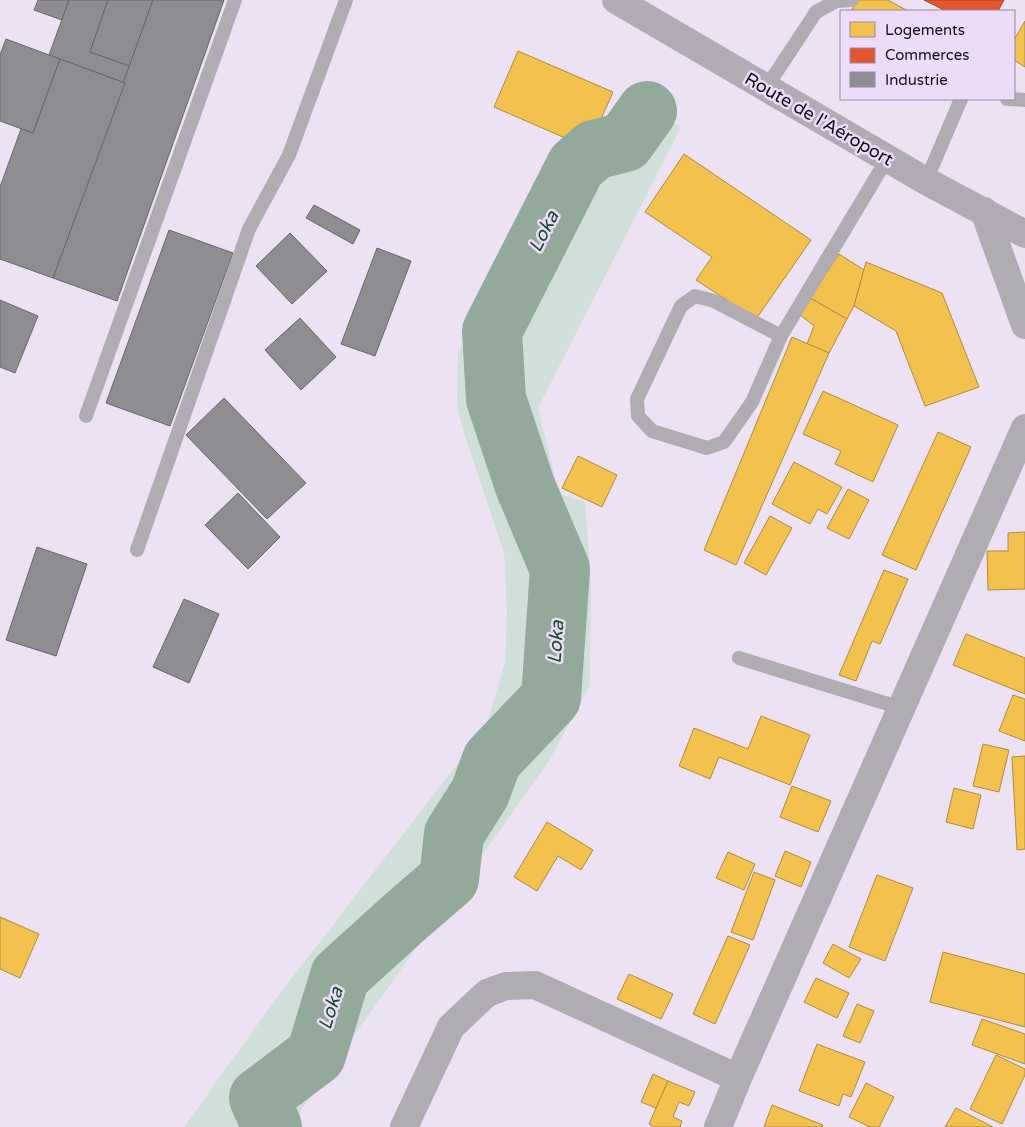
<svg xmlns="http://www.w3.org/2000/svg" width="1025" height="1127" font-family="'Varela Round',sans-serif">
  <rect width="100%" height="100%" fill="#ece2f3"/>
  <!-- green -->
  <path fill="#d0dfd9" d="M624 96 681 127 538 408 559 494 585 502 591 583 590 685 549 761 289 1127H184L278 996 486 727 505 663 507 613 504 553 465 436 457 406 458 352Z"/>
  <!-- homes -->
  <g fill="#f2c14e" stroke="#af8b3e">
    <path d="M858 0H888L908 11H851Z"/>
    <path d="M1025 21V67L1014 60V40Z"/>
    <path d="M518 51 613 92 588 148 494 107Z"/>
    <path d="M684 154 811 240 756 319 696 280 712 257 645 212Z"/>
    <path d="M839 254 864 270 854 306 847 319 810 298Z"/>
    <path d="M866 262 942 293 979 387 925 406 896 331 854 306Z"/>
    <path d="M810 298 847 319 829 353 807 344 814 326 799 314Z"/>
    <path d="M792 337 829 353 736 565 704 550Z"/>
    <path d="M823 391 898 425 873 482 835 464 841 451 803 434Z"/>
    <path d="M938 432 971 447 916 570 882 555Z"/>
    <path d="M578 456 617 475 602 507 562 488Z"/>
    <path d="M794 462 842 487 827 514 818 509 810 524 772 504Z"/>
    <path d="M848 489 869 500 849 539 827 528Z"/>
    <path d="M770 516 792 528 766 575 744 563Z"/>
    <path d="M1025 532V589L988 590 987 551H1008V533Z"/>
    <path d="M884 570 908 579 880 644 872 641 856 681 839 675Z"/>
    <path d="M966 634 1025 658V694L953 665Z"/>
    <path d="M1013 695 1025 699V741L999 731Z"/>
    <path d="M761 716 810 735 790 785 719 757 710 779 679 766 694 728 748 749Z"/>
    <path d="M983 744 1009 750 999 792 973 786Z"/>
    <path d="M1025 756V849L1017 850 1012 757Z"/>
    <path d="M792 786 831 801 818 832 780 817Z"/>
    <path d="M954 788 981 795 973 829 946 822Z"/>
    <path d="M547 822 593 850 581 870 558 856 537 891 514 877Z"/>
    <path d="M785 851 811 862 801 887 775 876Z"/>
    <path d="M728 852 755 864 744 890 716 878Z"/>
    <path d="M754 872 775 880 753 940 731 932Z"/>
    <path d="M877 875 913 888 885 961 849 947Z"/>
    <path d="M0 917 39 934 20 978 0 969Z"/>
    <path d="M728 936 750 945 715 1024 693 1014Z"/>
    <path d="M833 944 861 959 849 978 823 963Z"/>
    <path d="M943 952 1025 974V1027L930 1002Z"/>
    <path d="M629 974 673 994 661 1019 617 999Z"/>
    <path d="M816 978 849 993 837 1018 804 1002Z"/>
    <path d="M857 1004 874 1011 860 1043 843 1036Z"/>
    <path d="M982 1019 1025 1034V1064L972 1045Z"/>
    <path d="M817 1044 865 1062 851 1097 843 1094 839 1106 799 1091Z"/>
    <path d="M996 1055 1025 1069V1075L1002 1124 970 1109Z"/>
    <path d="M653 1074 668 1081 656 1108 641 1102Z"/>
    <path d="M668 1081 695 1092 689 1106 679 1102 673 1117 682 1121 680 1127H655L649 1124Z"/>
    <path d="M866 1083 894 1097 879 1127H870L849 1117Z"/>
    <path d="M772 1105 823 1125 822 1127H764Z"/>
    <path d="M956 1108 993 1127H945Z"/>
  </g>
  <!-- shops -->
  <path fill="#e4572e" stroke="#a64127" d="M924 0H1004L998 11H946Z"/>
  <!-- industry -->
  <g fill="#8d8d92" stroke="#69676d">
    <path d="M38 0H69L62 20 34 10Z"/>
    <path d="M69 0H108L90 52 130 66 125 83 49 55Z"/>
    <path d="M108 0H153L130 66 90 52Z"/>
    <path d="M153 0H224L117 301 53 278Z"/>
    <path d="M6 39 60 59 33 133 0 121V55Z"/>
    <path d="M60 59 125 83 53 278 0 259V187L21 129 33 133Z"/>
    <path d="M314 205 360 230 353 244 306 218Z"/>
    <path d="M169 230 233 253 170 426 106 403Z"/>
    <path d="M290 233 327 271 292 304 256 266Z"/>
    <path d="M377 248 411 261 375 356 341 344Z"/>
    <path d="M0 300 38 316 15 373 0 367Z"/>
    <path d="M300 318 336 357 301 390 265 350Z"/>
    <path d="M224 398 306 483 267 519 186 435Z"/>
    <path d="M238 493 280 537 248 569 205 525Z"/>
    <path d="M37 547 87 564 56 656 6 640Z"/>
    <path d="M184 599 219 614 189 683 153 667Z"/>
  </g>
  <g fill="none" stroke-linecap="round" stroke-linejoin="round">
    <!-- river -->
    <path stroke="#93a99c" stroke-width="60" d="M272 1127 259 1098 316 1055 340 976 406 916 449 879 454 834 480 793 492 760 551 698 560 569 525 486 496 399 492 331 576 166 594 150 625 142 647 111"/>
    <!-- lane -->
    <g stroke="#b0acb3" stroke-width="14">
      <path d="M766 88 816 12 836 1 852 0"/>
      <path d="M1007 99 1025 100"/>
      <path d="M926 181 961 99"/>
      <path d="M781 336 714 301 695 296 681 306 637 399 638 416 652 431 707 448 724 442 752 402 781 336 887 159"/>
      <path d="M86 416 235 0"/>
      <path d="M137 550 249 229 289 155 346 0"/>
      <path d="M739 658 901 708"/>
    </g>
    <!-- street -->
    <g stroke="#b0acb3" stroke-width="28">
      <path d="M984 211 1025 325"/>
      <path d="M404 1127 451 1027 487 993 506 986 535 985 738 1078"/>
      <path d="M718 1127 738 1078 1025 428"/>
    </g>
    <!-- secondary -->
    <path stroke="#b0abb4" stroke-width="28" d="M616 0 926 181 1025 234"/>
  </g>
  <g text-anchor="middle" stroke-width="5" stroke-linejoin="round" paint-order="stroke">
    <!-- street labels -->
    <g font-size="18" fill="#140e18" stroke="#eddbfa">
      <text transform="translate(819 119) rotate(30)" y="6">Route de l'Aéroport</text>
    </g>
    <!-- water labels -->
    <g font-size="19" font-style="italic" fill="#124e2a" stroke="#eddbfa">
      <text transform="translate(543 231) rotate(-63)" y="7">Loka</text>
      <text transform="translate(555 642) rotate(-86)" y="7">Loka</text>
      <text transform="translate(330 1008) rotate(-73)" y="7">Loka</text>
    </g>
  </g>
  <!-- legend -->
  <rect x="840" y="10" width="175" height="90" fill="#eddbfa" stroke="#9689a0"/>
  <rect x="850" y="22" width="25" height="15" fill="#f2c14e" stroke="#9689a0"/>
  <text x="885" y="35" font-size="15" fill="#140e18">Logements</text>
  <rect x="850" y="48" width="25" height="15" fill="#e4572e" stroke="#9689a0"/>
  <text x="885" y="60" font-size="15" fill="#140e18">Commerces</text>
  <rect x="850" y="72" width="25" height="15" fill="#8d8d92" stroke="#9689a0"/>
  <text x="885" y="85" font-size="15" fill="#140e18">Industrie</text>
</svg>
